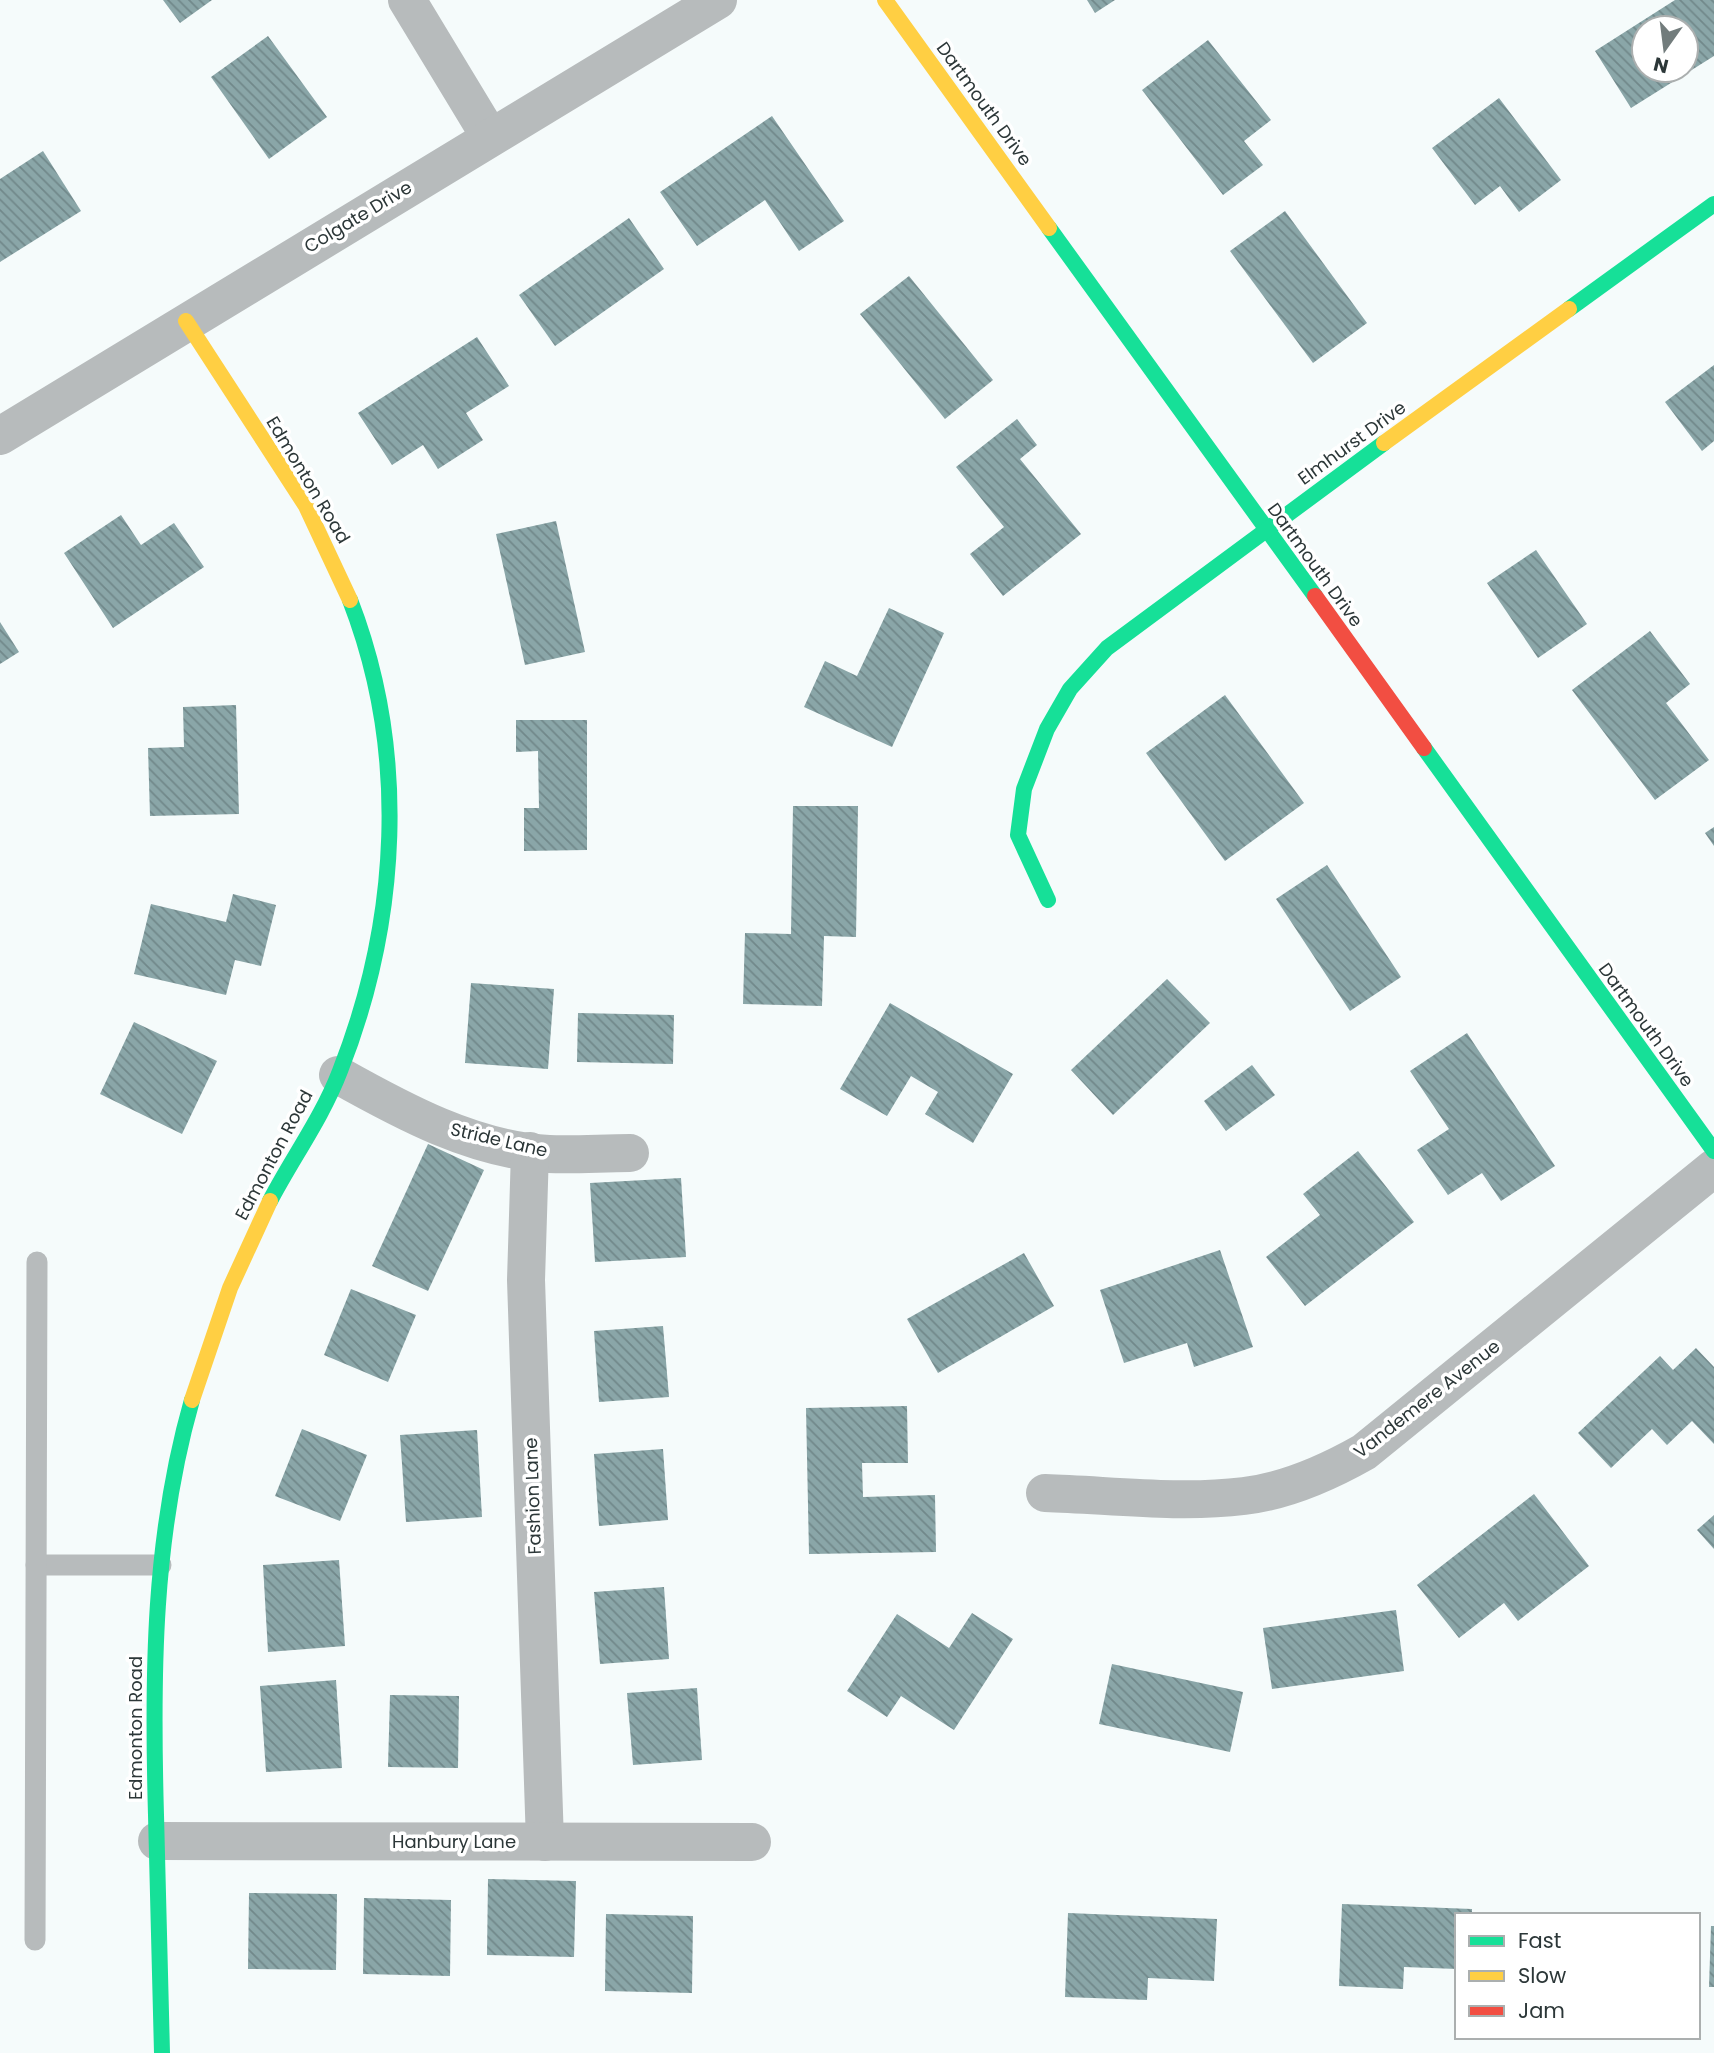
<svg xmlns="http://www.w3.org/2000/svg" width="1714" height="2053" font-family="Poppins,sans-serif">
  <defs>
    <pattern id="building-back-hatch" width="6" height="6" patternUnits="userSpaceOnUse" patternTransform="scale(1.75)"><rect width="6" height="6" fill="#8aa6a8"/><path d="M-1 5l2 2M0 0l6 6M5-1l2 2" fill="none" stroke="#71888a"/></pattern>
  </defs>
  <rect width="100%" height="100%" fill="#f5fbfb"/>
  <!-- building -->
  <g fill="url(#building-back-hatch)" fill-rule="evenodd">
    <path d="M163 0H212L180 23Z"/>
    <path d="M1087 0H1115L1095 13Z"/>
    <path d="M1675 0H1714V56L1631 108 1595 51ZM1644 28H1686V70H1644Z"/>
    <path d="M268 36 327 117 269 159 211 77Z"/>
    <path d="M1208 40 1271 120 1244 141 1263 165 1223 195 1142 90Z"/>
    <path d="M1499 98 1561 180 1519 212 1500 186 1475 205 1432 148Z"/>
    <path d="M772 116 844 221 799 251 765 200 697 246 660 192Z"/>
    <path d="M43 151 81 211 0 262V179Z"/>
    <path d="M1285 211 1367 323 1313 363 1230 251Z"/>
    <path d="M629 218 664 269 555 346 519 295Z"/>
    <path d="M909 276 993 380 945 419 860 314Z"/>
    <path d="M477 337 509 386 466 413 483 440 438 469 423 445 392 465 358 413Z"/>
    <path d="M1714 365V441L1702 451 1665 402Z"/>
    <path d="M1017 419 1037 445 1020 459 1081 534 1003 596 970 554 1004 527 956 467Z"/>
    <path d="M121 515 141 545 174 523 204 567 113 628 64 553Z"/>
    <path d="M556 521 585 652 525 665 496 534Z"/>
    <path d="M1536 550 1587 624 1538 658 1487 583Z"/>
    <path d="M889 608 944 633 892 747 804 707 825 661 857 676Z"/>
    <path d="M0 622 19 652 0 664Z"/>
    <path d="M1650 631 1690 684 1666 703 1709 760 1655 800 1572 690Z"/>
    <path d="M1225 695 1304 803 1225 861 1146 753Z"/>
    <path d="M236 705 239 814 150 816 148 748 184 747 183 707Z"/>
    <path d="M516 720H587V850L524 851V808H539L538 751 516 752Z"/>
    <path d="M793 806H858L856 937 824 936 822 1006 743 1004 745 933 791 934Z"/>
    <path d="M1714 827V846L1705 833Z"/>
    <path d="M1327 865 1401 977 1350 1011 1276 899Z"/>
    <path d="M233 894 276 905 261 966 235 960 226 995 134 974 151 904 226 922Z"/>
    <path d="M1167 979 1210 1023 1113 1115 1071 1070Z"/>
    <path d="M471 983 554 989 548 1069 465 1063Z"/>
    <path d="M890 1003 1013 1074 973 1143 925 1114 938 1092 911 1076 887 1116 840 1089Z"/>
    <path d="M578 1013 674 1015 673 1064 577 1062Z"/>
    <path d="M134 1022 217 1061 182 1134 100 1094Z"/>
    <path d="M1467 1033 1555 1166 1501 1201 1482 1173 1448 1195 1417 1150 1449 1129 1410 1071Z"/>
    <path d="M1252 1065 1275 1095 1226 1131 1204 1101Z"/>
    <path d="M428 1144 484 1170 428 1291 372 1266Z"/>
    <path d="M1358 1151 1414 1222 1305 1306 1266 1257 1320 1215 1303 1194Z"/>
    <path d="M681 1178 686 1257 595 1262 590 1183Z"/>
    <path d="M1220 1250 1253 1347 1194 1367 1187 1343 1124 1363 1100 1290Z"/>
    <path d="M1024 1253 1054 1306 938 1373 907 1319Z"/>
    <path d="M351 1289 416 1315 388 1382 324 1355Z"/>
    <path d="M663 1326 669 1397 599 1402 594 1331Z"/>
    <path d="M1696 1348 1714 1367V1444L1692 1421 1667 1445 1652 1429 1611 1468 1578 1433 1660 1356 1673 1370Z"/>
    <path d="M907 1406 908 1463H862L863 1497 935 1495 936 1552 809 1554 806 1408Z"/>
    <path d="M302 1429 367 1455 340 1521 275 1496Z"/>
    <path d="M477 1430 482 1517 406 1522 400 1435Z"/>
    <path d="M663 1449 668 1520 599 1526 594 1454Z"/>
    <path d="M1534 1494 1589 1566 1518 1621 1504 1603 1459 1638 1417 1585Z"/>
    <path d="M1714 1515V1549L1697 1530Z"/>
    <path d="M339 1560 345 1646 268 1652 263 1565Z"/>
    <path d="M664 1587 669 1659 600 1664 594 1592Z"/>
    <path d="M1396 1610 1404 1671 1272 1689 1263 1628Z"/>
    <path d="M972 1613 1013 1639 954 1730 901 1696 887 1717 847 1691 897 1614 949 1648Z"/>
    <path d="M1112 1664 1243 1692 1230 1752 1099 1724Z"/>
    <path d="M336 1680 342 1768 266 1772 260 1686Z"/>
    <path d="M697 1688 702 1760 633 1765 627 1693Z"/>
    <path d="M390 1695 459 1696 458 1768 388 1767Z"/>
    <path d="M488 1879 576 1881 574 1957 487 1955Z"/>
    <path d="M249 1893 337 1894 336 1970 248 1969Z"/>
    <path d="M364 1898 451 1900 450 1976 363 1974Z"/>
    <path d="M1342 1904 1472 1909V1915H1457V1969L1404 1967 1403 1989 1339 1986Z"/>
    <path d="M1068 1913 1217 1919 1214 1981 1148 1978 1147 2000 1065 1997Z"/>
    <path d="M606 1914 693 1916 692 1993 605 1991Z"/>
    <path d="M1711 1926H1714V1987H1709Z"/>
  </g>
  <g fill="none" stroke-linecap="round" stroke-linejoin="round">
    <!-- lane -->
    <g stroke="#b7bbbc" stroke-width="21">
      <path d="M36 1565H161"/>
      <path d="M35 1940 37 1262"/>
    </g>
    <!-- street -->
    <g stroke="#b7bbbc" stroke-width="38">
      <path d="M407 0 490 137"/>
      <path d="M0 436 718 0"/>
      <path d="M338 1075C402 1111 474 1150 549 1154 576 1155 603 1153 630 1153"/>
      <path d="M530 1151 526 1280 545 1842"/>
      <path d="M1045 1493C1110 1495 1179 1504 1244 1496 1287 1491 1327 1473 1364 1452L1714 1168"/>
      <path d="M157 1841 752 1842"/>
    </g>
    <!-- fast -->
    <g stroke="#16e098" stroke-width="16">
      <path d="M1049 228 1315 596"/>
      <path d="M1569 309 1714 204"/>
      <path d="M1424 748 1714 1151"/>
      <path d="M1048 900 1018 835 1024 789 1047 729 1070 689 1107 648 1384 443"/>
      <path d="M270 1201C293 1157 322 1118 340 1071 399 921 409 752 350 600"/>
      <path d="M162 2053C160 1974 158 1894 156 1815 152 1674 153 1536 192 1400"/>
    </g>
    <!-- slow -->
    <g stroke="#ffcf43" stroke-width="16">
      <path d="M885 0 1049 228"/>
      <path d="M186 321 306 506 350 600"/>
      <path d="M1384 443 1569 309"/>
      <path d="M192 1400 230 1288 270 1201"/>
    </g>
    <!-- jam -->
    <path stroke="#f24e42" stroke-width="16" d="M1315 596 1424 748"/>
  </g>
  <g text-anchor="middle" stroke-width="7" stroke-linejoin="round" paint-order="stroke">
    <!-- street labels -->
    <g font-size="18" fill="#2c3738" stroke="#fff">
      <text transform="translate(984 104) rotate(54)" y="6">Dartmouth Drive</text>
      <text transform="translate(358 217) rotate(-31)" y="6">Colgate Drive</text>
      <text transform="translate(1352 443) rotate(-36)" y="6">Elmhurst Drive</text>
      <text transform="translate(308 480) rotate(59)" y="6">Edmonton Road</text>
      <text transform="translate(1315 565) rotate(54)" y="6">Dartmouth Drive</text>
      <text transform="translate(1646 1025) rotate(54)" y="6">Dartmouth Drive</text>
      <text transform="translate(499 1140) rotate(13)" y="6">Stride Lane</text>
      <text transform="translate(274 1155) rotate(-62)" y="6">Edmonton Road</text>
      <text transform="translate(1427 1399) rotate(-38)" y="6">Vandemere Avenue</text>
      <text transform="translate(533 1496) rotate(-92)" y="6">Fashion Lane</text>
      <text transform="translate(136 1728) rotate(-90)" y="6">Edmonton Road</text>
      <text x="454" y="1848">Hanbury Lane</text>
    </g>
  </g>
  <!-- legend -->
  <rect x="1455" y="1913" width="245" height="126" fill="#ffffff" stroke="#abafaf" stroke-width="2"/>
  <rect x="1469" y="1936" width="35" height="10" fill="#16e098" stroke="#abafaf" stroke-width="2"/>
  <text x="1518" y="1948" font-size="21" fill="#2c3738">Fast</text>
  <rect x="1469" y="1971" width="35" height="10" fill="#ffcf43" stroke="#abafaf" stroke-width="2"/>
  <text x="1518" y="1983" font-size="21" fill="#2c3738">Slow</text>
  <rect x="1469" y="2006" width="35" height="10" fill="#f24e42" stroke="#abafaf" stroke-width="2"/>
  <text x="1518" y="2018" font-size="21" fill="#2c3738">Jam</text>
  <!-- north arrow -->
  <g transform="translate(1665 49) rotate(194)"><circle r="33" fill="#ffffff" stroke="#abafaf" stroke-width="2"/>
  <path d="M0-5L12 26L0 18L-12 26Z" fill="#727c7c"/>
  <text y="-10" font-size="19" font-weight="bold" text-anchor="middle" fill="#2c3738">N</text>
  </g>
</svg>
